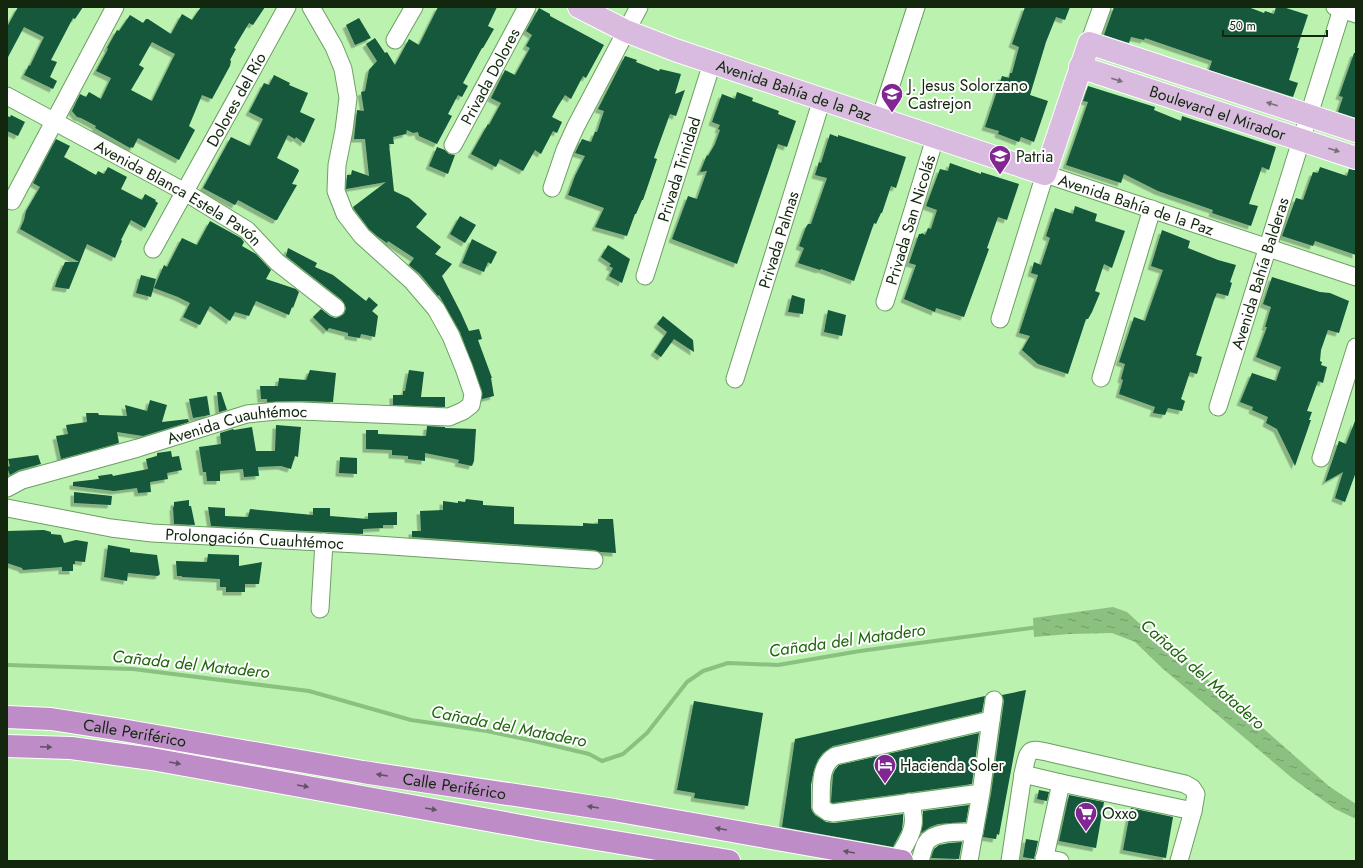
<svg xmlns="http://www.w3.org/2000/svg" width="1363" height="868" font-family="Jost,sans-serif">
  <defs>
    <pattern id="water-ripples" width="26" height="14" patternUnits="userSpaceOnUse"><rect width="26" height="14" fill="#8ac180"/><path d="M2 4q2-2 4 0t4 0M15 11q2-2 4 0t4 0" fill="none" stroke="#6f9d67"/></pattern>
    <filter id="shadow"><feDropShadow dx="-3.5" dy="3.5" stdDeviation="0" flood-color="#0004"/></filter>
  </defs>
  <rect width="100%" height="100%" fill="#bbf2b0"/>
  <!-- water -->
  <path fill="url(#water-ripples)" d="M1113 607 1127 612 1139 623 1159 637 1330 787 1356 804V819L1335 809 1292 778 1162 668 1135 642 1112 633 1069 634 1034 637 1033 618Z"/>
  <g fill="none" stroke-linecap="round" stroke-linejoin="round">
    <!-- stream -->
    <path stroke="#8ac180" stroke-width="4" d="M7 665 133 669 309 691 411 720 487 731 534 741 589 754 602 761 623 754 647 733 687 682 703 671 728 663 778 665 860 651 1039 627"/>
  </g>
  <!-- building -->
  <g fill="#12583b" fill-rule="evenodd" filter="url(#shadow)">
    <path d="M18 7H83L75 19 73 18 51 60 57 62 50 77 57 81 53 89 24 75 29 65 30 66 44 37 24 27 7 59V27Z"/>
    <path d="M201 7H265L253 25 249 23 234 48 236 49 230 60 231 61 230 66 212 99 202 95 189 126 195 130 179 160 138 138 133 148 131 147 130 148 95 128 96 126 81 118 77 117 72 111 80 94 86 97 89 92 101 99 111 78 96 71 108 49 107 48 117 30 119 31 130 15 143 23 146 19H148L171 34 182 14 192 20ZM152 42 175 54 152 101 131 90 144 68 139 65Z"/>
    <path d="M438 7H497L488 26 494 29 483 48H482L463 83 468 86 462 97 458 95 448 114 452 116 437 144 419 136 418 132 413 133 407 130 406 134 393 137 394 144H389L394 191 409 198 427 214 416 227 441 247 435 254 452 264 442 276 461 313 469 331 479 329 482 339 478 340 492 378H491L494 396 482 399V391L460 332 439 295 438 296 420 274 409 265 414 258 388 241 387 243 377 236 369 229 354 209 353 207 386 182 346 189 347 175H351L352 170 369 176 365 139H354L357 110 364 111 361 92 365 91 369 70 377 61 366 44 375 38 385 53 387 52 395 65 409 39 419 45Z"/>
    <path d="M1025 7H1070L1065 20 1056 17 1046 42 1030 95 1048 101 1034 142 1021 137 1019 142 998 134 999 131 985 127 1002 76 1009 78 1010 73H1012L1019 47 1012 44Z"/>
    <path d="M1114 7H1248L1264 13 1265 11 1274 14 1276 7H1283L1308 15 1297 48H1299L1289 80 1298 83 1293 97 1209 70 1212 61 1145 38 1144 40 1131 37 1129 43 1104 35Z"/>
    <path d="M539 8 550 14V16L604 45 586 78 583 76 571 99 565 95 558 106 552 117 562 122 557 133 553 131 541 154 535 150 523 171 500 159 496 167 471 154 488 124 489 125 501 103 491 98 505 70 515 75 530 48 526 46 532 35 526 31Z"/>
    <path d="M359 18 371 38 355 45 346 25Z"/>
    <path d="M1354 53H1356V118L1338 112 1343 97 1339 96Z"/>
    <path d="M625 56 637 60 636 62 659 71 660 69 681 74 675 94 685 90 676 116 670 114 654 158 657 159 643 200H642L636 214H635L627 236 595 227 604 208 568 195 575 176 585 156 575 153 582 139 591 142 595 132H597L604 111 598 109Z"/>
    <path d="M274 75 290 83 289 85 308 93 300 112 315 119 304 143 296 137 295 139 288 135 277 158 298 169 299 171 292 184 297 185 277 220H275L238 200 235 205 203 188 231 137 250 146 263 119 249 112 264 83 269 85Z"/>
    <path d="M1088 86 1155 107 1154 110 1181 121 1182 116 1276 147 1269 170 1262 167 1249 204 1258 206 1251 226 1212 213 1213 210 1158 191 1124 174 1121 183 1066 165 1088 102 1083 101Z"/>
    <path d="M737 92 753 98 752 101 779 111 778 114 796 121 787 147 778 144 737 264 672 239 688 196 697 199 707 171 700 172 707 155 708 156 715 144 720 130 718 129 720 125 712 122 722 94 735 99Z"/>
    <path d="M11 115 25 122 18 136 7 131V116L10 117Z"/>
    <path d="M830 134 838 137V135L906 157 896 188 891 186 882 213H881L876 224 874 223 854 281 821 269 820 270 798 263 804 248 799 246 806 227 808 224H811L827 178 815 175 819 162 821 163Z"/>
    <path d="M56 139 70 146 64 157 96 175 98 171 104 174 108 167 127 177 121 189 142 200 145 194 156 200 155 201 158 203 145 228 131 220 121 240 122 241 115 258 87 244 69 289 55 287 57 280 65 262H79L20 229 24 220 26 211 40 187 33 183Z"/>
    <path d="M437 147 445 150 449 154 455 155 448 174 429 166Z"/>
    <path d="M950 163 981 174V172L1019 184 1007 220 998 217 987 248 989 249 964 317 936 308 935 312 904 299 916 265 909 263 919 234H921L922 233 925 235 928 228 931 229 937 210 926 206 940 169 948 171Z"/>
    <path d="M1320 167 1347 176 1349 169 1356 170V255L1315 241 1313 246 1282 236 1296 198 1303 200 1313 172 1318 173Z"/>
    <path d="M1075 206 1097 214 1095 221 1125 231 1112 268 1104 264 1095 291 1100 293 1092 312 1088 319H1086L1068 374 1038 364 1022 350 1030 336 1019 333 1038 275 1031 273 1034 262 1041 265 1050 238 1046 236 1055 208 1073 214Z"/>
    <path d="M460 216 476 225 465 243 450 234Z"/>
    <path d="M210 221 241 238 244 242 242 246 256 254 271 270 266 279 296 289 299 292 293 308 292 307 289 315 256 301 249 316 235 312 230 321 210 306 200 325 183 317 190 303 178 297 154 288 164 265 167 267 182 238 197 245Z"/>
    <path d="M1162 230 1190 241 1188 248 1218 260 1236 265 1230 282 1232 283 1228 296 1217 293 1214 300 1196 355 1202 357 1197 374 1190 372 1181 399 1185 401 1182 411 1168 408 1165 415 1153 413 1155 407 1119 394 1123 380 1121 379 1125 364 1119 362 1134 317 1145 321 1163 270 1151 266Z"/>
    <path d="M472 239 497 252 491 264 488 262 484 272 462 263Z"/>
    <path d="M608 245 630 259 622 283 609 276 613 268 609 266 611 264 601 257Z"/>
    <path d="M288 248 317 263 315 267 333 275 366 301 369 297 378 305 372 311 378 316 375 337 361 334 360 338 348 336V333L329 328 327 331 313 317 321 309 330 316 335 318 339 317 344 314 346 309 345 305 342 300 286 256Z"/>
    <path d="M141 275 156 279 151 297 136 293Z"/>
    <path d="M1272 277 1320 292 1330 293 1349 301 1339 333 1328 330 1321 350 1320 361 1322 362 1321 365 1327 367 1323 383 1318 381 1307 411 1312 412 1309 420H1311L1295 466 1277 429 1266 423 1268 417 1252 410 1253 407 1240 402 1252 373 1276 381 1281 367 1256 357 1267 327H1265L1271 307 1263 304Z"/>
    <path d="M792 295 805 299 803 314 788 312Z"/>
    <path d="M828 310 846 315 842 336 824 332Z"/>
    <path d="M663 316 693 340 694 352 674 339 661 357 654 352 667 332 657 324Z"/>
    <path d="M310 370 336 373 333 402 300 401 267 402V399H261L260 386H278L279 378 306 380Z"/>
    <path d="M409 370 424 372 421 397H445V407L393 405V395H403V391H405Z"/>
    <path d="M217 392H221L227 410 219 412Z"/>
    <path d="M207 396 210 415 193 418 189 399Z"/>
    <path d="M150 400 167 405 162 422 188 419 189 422 143 436 117 432 119 443 61 459 56 436 68 434 66 425 87 422 86 413H98L99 415 127 416 125 405 147 411Z"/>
    <path d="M1355 421 1356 472 1345 502 1335 498 1343 472 1325 482 1339 441 1346 444Z"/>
    <path d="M276 425 301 427 298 457 295 456 291 469 281 466 258 467 259 476 244 477 243 469 220 471V481H207L206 472H203L199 447 221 444 220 433 233 429 234 430 252 427 256 451H275Z"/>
    <path d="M427 426 445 427V428L476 429 474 461 472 466 458 463 459 460 455 459 425 453V461L408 459V456L392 455V450L366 449V430H378V434L426 436Z"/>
    <path d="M171 451 172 457 179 456 182 470 167 473 168 479 150 482 151 492 138 493 137 488 114 491 73 486V482L99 479 98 476 112 474 113 476 148 469 146 459 157 456V453Z"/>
    <path d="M38 455 41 464 19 470 10 475 7 467 10 466 8 459Z"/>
    <path d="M340 457 357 458V474L339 473Z"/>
    <path d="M74 492 112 496 111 505 74 503Z"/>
    <path d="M466 499 483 501V505L514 507V524L583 526V523L598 524V519H613L616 553 600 552 595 550 412 537V531H421L420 511 443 510V501L458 503V501L465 502Z"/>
    <path d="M189 500V506H191L195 525 174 524 173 507H174V502Z"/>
    <path d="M208 507 225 508V516L248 517 250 509 313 515V508H330V516L368 519V513L397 512V525H383V528L363 529V534L211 526Z"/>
    <path d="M44 530 51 532V534L61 535 64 543 76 540 88 542 85 562 75 561V564H73V571H62V567L23 570 22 568 7 563V531Z"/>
    <path d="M108 545 130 549V552L157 555 160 574 158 576 128 573 127 581 104 577Z"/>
    <path d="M208 554 239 555V566L262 562 259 584H245V592H226V587H220V579L182 577V576H177L176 561 207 562Z"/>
    <path d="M1026 690 999 835 997 834 996 839 983 837 991 794 1004 701 1002 695Z"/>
    <path d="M985 696 982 712 833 746 823 753 818 760 814 770 811 785V807L812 811 815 815 826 822 834 823 903 814V821L902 830 893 847 782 827 795 739Z"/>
    <path d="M694 701 763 713 748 806 694 798 695 793 677 790Z"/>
    <path d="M979 733 972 784 833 803 831 802 833 775 835 770 839 765Z"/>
    <path d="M1039 790 1049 792 1047 801 1037 799Z"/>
    <path d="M1069 795 1104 802 1096 848 1059 841Z"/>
    <path d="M969 805 966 822 938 824 930 827 921 833 923 822V811Z"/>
    <path d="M1131 808 1173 817 1166 858 1123 850Z"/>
    <path d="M1026 839 1038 841 1034 859 1023 857Z"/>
    <path d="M962 842 959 859 931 858 934 849 939 845 949 843Z"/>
  </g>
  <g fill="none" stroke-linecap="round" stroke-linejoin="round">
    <!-- minor casing -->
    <g stroke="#6c9f62" stroke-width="19">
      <g id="minor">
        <path d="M1335 7 1356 14"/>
        <path d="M395 40 414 7"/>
        <path d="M1089 43 1102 7"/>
        <path id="s1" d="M7 96 185 192 247 230 277 262 336 308"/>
        <path d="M880 119 916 7"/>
        <path id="s2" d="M453 145 527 7"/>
        <path d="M552 188 565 150 576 126 639 7"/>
        <path d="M12 201 115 7"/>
        <path id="s3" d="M153 249 287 7"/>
        <path id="s4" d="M645 276 712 63"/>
        <path id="s5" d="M885 302 935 138"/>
        <path id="s6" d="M1000 319 1045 174 1356 277"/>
        <path d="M1101 378 1152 209"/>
        <path id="s7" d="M735 379 822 99"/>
        <path id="s8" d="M1218 407 1342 9"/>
        <path d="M1321 458 1356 347"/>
        <path id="s9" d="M7 488 22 480 138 448 247 414 277 411H300L449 417 463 411 471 405 473 394 464 368 451 336 436 309 412 281 362 236 345 214 336 191 337 165 344 130 348 98 343 69 334 47 311 7"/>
        <path id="s10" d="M7 508 111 528 152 533 377 545 594 560"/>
        <path d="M320 609 324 542"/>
        <path d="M991 720 994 700"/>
        <path d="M1023 774C1029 746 1028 748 1055 754L1185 784 1192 788 1196 794 1193 811"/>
        <path d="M1044 858 1060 861"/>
        <path d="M896 860C904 847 916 831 913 815 913 811 911 806 909 802"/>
        <path d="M920 861C922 855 923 848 926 843 934 830 961 832 974 832"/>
        <path d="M969 861 981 793 991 720 835 756C818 766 822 789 821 807L828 812 833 813 981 793"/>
        <path d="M1010 861 1023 774 1061 783"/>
        <path d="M1044 861 1061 783 1193 811 1179 861"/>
      </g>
    </g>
    <!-- major casing -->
    <g stroke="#fff" stroke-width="24">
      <g id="major">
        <path id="s11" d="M579 7 626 31 675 50 1045 174 1089 43 1356 131"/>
        <path id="s12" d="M1080 67 1356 158"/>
      </g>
    </g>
    <!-- highway casing -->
    <g stroke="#fff" stroke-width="24">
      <g id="highway">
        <path id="s13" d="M7 717 51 719 122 730 363 772 614 810 902 861"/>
        <path d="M7 746 71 748 152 759 543 830 729 861"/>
      </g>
    </g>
    <!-- minor -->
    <use href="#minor" stroke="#fff" stroke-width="17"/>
    <!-- major -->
    <use href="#major" stroke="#d8bbde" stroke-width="22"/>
    <!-- highway -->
    <use href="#highway" stroke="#be8dc8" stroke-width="22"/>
  </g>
  <!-- one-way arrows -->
  <defs><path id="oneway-solid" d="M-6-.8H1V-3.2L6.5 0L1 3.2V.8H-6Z"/></defs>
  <g fill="#757176">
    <use href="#oneway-solid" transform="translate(1117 80) rotate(18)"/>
    <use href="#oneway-solid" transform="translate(1272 104) rotate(-162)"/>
    <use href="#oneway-solid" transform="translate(1334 150) rotate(18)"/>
  </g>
  <g fill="#5f5562">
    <use href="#oneway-solid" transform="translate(46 747) rotate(2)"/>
    <use href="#oneway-solid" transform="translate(175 763) rotate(10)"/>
    <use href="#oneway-solid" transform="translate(382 775) rotate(-171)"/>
    <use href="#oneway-solid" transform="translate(303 786) rotate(10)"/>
    <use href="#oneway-solid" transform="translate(593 807) rotate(-171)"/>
    <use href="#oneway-solid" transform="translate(431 809) rotate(10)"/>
    <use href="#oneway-solid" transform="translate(721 829) rotate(-170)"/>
    <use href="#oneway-solid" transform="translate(849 852) rotate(-170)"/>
  </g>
  <!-- icons -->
  <defs>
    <g id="school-pin" transform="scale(1.15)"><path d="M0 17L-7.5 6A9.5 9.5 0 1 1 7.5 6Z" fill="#812692" stroke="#fff"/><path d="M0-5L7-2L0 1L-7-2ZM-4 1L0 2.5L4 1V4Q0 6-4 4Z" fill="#fff"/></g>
    <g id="hotel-pin" transform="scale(1.15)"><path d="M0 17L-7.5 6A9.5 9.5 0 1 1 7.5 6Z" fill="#812692" stroke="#fff"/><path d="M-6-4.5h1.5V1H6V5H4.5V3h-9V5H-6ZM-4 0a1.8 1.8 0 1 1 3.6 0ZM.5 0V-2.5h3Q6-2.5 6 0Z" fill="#fff"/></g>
    <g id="supermarket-pin" transform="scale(1.15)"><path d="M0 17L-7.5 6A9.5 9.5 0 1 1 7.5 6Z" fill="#812692" stroke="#fff"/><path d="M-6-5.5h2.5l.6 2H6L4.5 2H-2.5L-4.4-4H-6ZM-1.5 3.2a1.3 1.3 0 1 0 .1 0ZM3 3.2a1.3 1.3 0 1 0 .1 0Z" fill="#fff"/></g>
  </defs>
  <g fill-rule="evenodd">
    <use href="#school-pin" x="892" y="94"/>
    <use href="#school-pin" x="1000" y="156"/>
    <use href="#hotel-pin" x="885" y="765"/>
    <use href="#supermarket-pin" x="1086" y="813"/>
  </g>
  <g text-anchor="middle" stroke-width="4" stroke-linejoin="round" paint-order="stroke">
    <!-- street labels -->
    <g font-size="16" fill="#12270e" stroke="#fff">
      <text dy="6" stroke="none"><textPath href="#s2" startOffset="78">Privada Dolores</textPath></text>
      <text dy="6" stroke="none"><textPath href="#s11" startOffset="231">Avenida Bahía de la Paz</textPath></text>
      <text dy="6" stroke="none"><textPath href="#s3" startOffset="171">Dolores del Río</textPath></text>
      <text dy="6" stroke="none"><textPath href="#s12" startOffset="145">Boulevard el Mirador</textPath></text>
      <text dy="6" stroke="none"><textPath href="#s4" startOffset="112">Privada Trinidad</textPath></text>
      <text dy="6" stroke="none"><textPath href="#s1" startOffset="197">Avenida Blanca Estela Pavón</textPath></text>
      <text dy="6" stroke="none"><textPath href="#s6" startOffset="248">Avenida Bahía de la Paz</textPath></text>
      <text dy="6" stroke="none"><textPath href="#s5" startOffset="86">Privada San Nicolás</textPath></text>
      <text dy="6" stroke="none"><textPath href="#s7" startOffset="146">Privada Palmas</textPath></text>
      <text dy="6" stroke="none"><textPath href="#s8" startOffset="140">Avenida Bahía Balderas</textPath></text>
      <text dy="6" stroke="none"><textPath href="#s9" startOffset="240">Avenida Cuauhtémoc</textPath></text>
      <text dy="6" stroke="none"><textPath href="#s10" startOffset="250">Prolongación Cuauhtémoc</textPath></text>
      <text dy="6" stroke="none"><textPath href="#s13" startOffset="129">Calle Periférico</textPath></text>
      <text dy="6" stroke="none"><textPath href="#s13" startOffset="453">Calle Periférico</textPath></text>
    </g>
    <!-- poi labels -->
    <g font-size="16" fill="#12270e" stroke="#fff" text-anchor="start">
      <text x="908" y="91">J. Jesus Solorzano<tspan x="908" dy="18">Castrejon</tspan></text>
      <text x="1016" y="162">Patria</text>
      <text x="900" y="771">Hacienda Soler</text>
      <text x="1102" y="819">Oxxo</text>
    </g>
    <!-- water labels -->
    <g font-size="17" font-style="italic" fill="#1e660c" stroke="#fff">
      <text transform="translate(847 640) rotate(-8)" y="6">Cañada del Matadero</text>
      <text transform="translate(191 664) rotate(6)" y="6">Cañada del Matadero</text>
      <text transform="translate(1203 674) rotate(41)" y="6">Cañada del Matadero</text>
      <text transform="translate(509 726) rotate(11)" y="6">Cañada del Matadero</text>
    </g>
  </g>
  <!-- border -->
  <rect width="1363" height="868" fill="none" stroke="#12270e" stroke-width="16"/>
  <!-- scale -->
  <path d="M1223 30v6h104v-6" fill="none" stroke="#12270e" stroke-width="2"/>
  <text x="1229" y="30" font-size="12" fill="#12270e" stroke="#ffffff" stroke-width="3" paint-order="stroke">50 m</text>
</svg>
